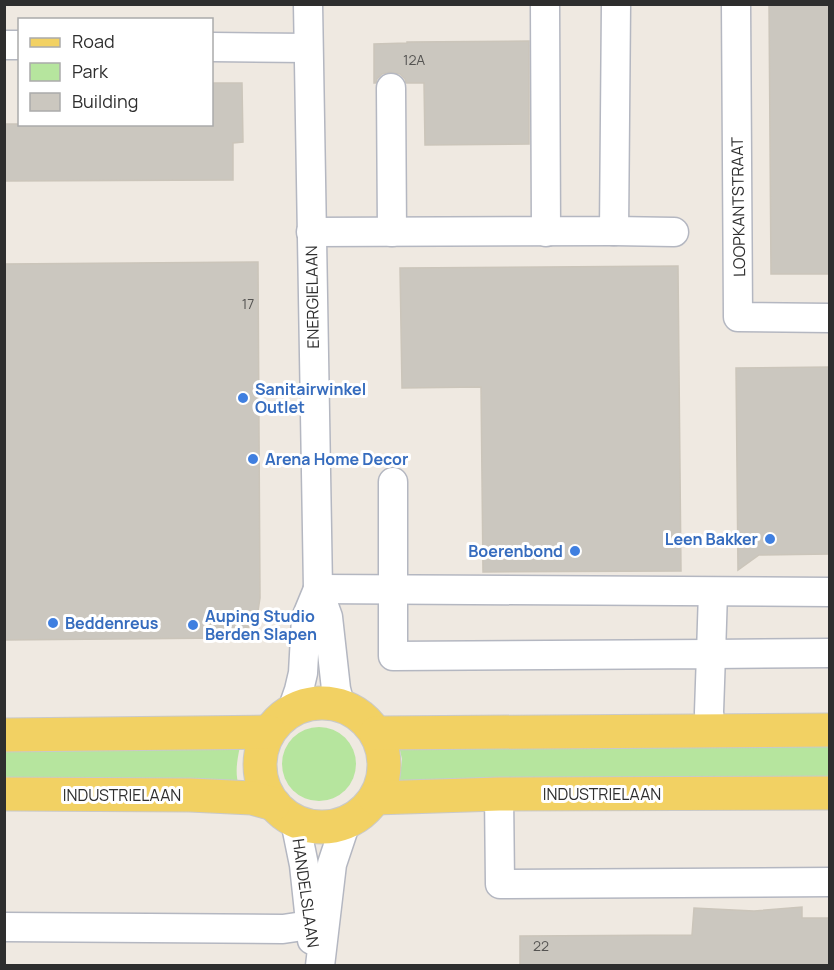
<svg xmlns="http://www.w3.org/2000/svg" width="834" height="970" font-family="Manrope,sans-serif">
  <rect width="100%" height="100%" fill="#efe9e1"/>
  <!-- green -->
  <g fill="#b6e59e">
    <circle cx="319" cy="764" r="37"/>
    <path d="M829 736V784L399 785 402 759 398 742Z"/>
    <path d="M241 742C238 756 234 772 239 786H5L4 743Z"/>
  </g>
  <!-- building -->
  <g fill="#cbc7bf" stroke="#cbc5ba" stroke-width="1.5">
    <path d="M769 4H830V274H771Z"/>
    <path d="M529 41V144L425 145 424 83H406L405 79 400 74 390 72 382 74 377 79 376 83H374V44L407 43V42Z"/>
    <path d="M212 83H242L243 142 233 143V180L4 181V124H212Z"/>
    <path d="M258 262 260 598 258 611 253 624 237 635 225 638 4 640V264Z"/>
    <path d="M678 266 681 571 483 572 481 387 402 388 400 268Z"/>
    <path d="M830 367V554L759 555 738 570 736 368Z"/>
    <path d="M802 907V918H830V966H520V936L692 935 694 908 754 911Z"/>
  </g>
  <g fill="none" stroke-linecap="round" stroke-linejoin="round">
    <!-- minor casing -->
    <g stroke="#b4b7c1" stroke-width="31">
      <g id="minor">
        <path d="M308 4 318 589 328 617 336 689 340 705"/>
        <path d="M545 4 546 232"/>
        <path d="M736 4 738 317 830 318"/>
        <path d="M4 45H20"/>
        <path d="M212 47 308 48"/>
        <path d="M391 88 392 232"/>
        <path d="M614 231 674 232"/>
        <path d="M311 232 614 231 616 4"/>
        <path d="M393 482V656L711 654 709 712 711 731"/>
        <path d="M318 589 830 592"/>
        <path d="M713 592 711 654 830 653"/>
        <path d="M292 710 299 690 303 673 306 618 318 589"/>
        <path d="M499 794 500 884 830 882"/>
        <path d="M295 821 304 865 312 940"/>
        <path d="M4 927 283 929 310 925"/>
        <path d="M320 966 332 864 346 822"/>
      </g>
    </g>
    <!-- major casing -->
    <g stroke="#c9c9c9" stroke-width="35">
      <g id="major">
        <circle cx="322" cy="765" r="62"/>
        <path d="M376 733 830 730"/>
        <path d="M4 735 269 732"/>
        <path d="M4 794 190 795 252 798 274 804"/>
        <path d="M375 798 499 794 830 793"/>
      </g>
    </g>
    <!-- minor -->
    <use href="#minor" stroke="#fff" stroke-width="28"/>
    <!-- major -->
    <use href="#major" stroke="#f2d163" stroke-width="33"/>
  </g>
  <!-- markers -->
  <g fill="#3f7fe0" stroke="#fff" stroke-width="2">
    <circle cx="243" cy="398" r="6"/>
    <circle cx="253" cy="459" r="6"/>
    <circle cx="770" cy="539" r="6"/>
    <circle cx="575" cy="551" r="6"/>
    <circle cx="53" cy="623" r="6"/>
    <circle cx="193" cy="625" r="6"/>
  </g>
  <g text-anchor="middle" stroke-width="6" stroke-linejoin="round" paint-order="stroke">
    <!-- number labels -->
    <g font-size="14" fill="#555452">
      <text x="414" y="65">12A</text>
      <text x="248" y="309">17</text>
      <text x="541" y="951">22</text>
    </g>
    <!-- street labels -->
    <g font-size="16" fill="#2e2e2e" stroke="#fff">
      <text transform="translate(738 207) rotate(-91)" y="6">LOOPKANTSTRAAT</text>
      <text transform="translate(312 297) rotate(-91)" y="6">ENERGIELAAN</text>
      <text x="602" y="800">INDUSTRIELAAN</text>
      <text x="122" y="801">INDUSTRIELAAN</text>
      <text transform="translate(306 893) rotate(82)" y="6">HANDELSLAAN</text>
    </g>
    <!-- shop labels -->
    <g font-size="16" font-weight="bold" fill="#366cbe" stroke="#fff" text-anchor="start">
      <text x="255" y="395">Sanitairwinkel<tspan x="255" dy="18">Outlet</tspan></text>
      <text x="265" y="465">Arena Home Decor</text>
      <text x="758" y="545" text-anchor="end">Leen Bakker</text>
      <text x="563" y="557" text-anchor="end">Boerenbond</text>
      <text x="205" y="622">Auping Studio<tspan x="205" dy="18">Berden Slapen</tspan></text>
      <text x="65" y="629">Beddenreus</text>
    </g>
  </g>
  <!-- border -->
  <rect width="834" height="970" fill="none" stroke="#2e2e2e" stroke-width="12"/>
  <!-- legend -->
  <rect x="18" y="18" width="195" height="108" fill="#ffffff" stroke="#ababab" stroke-width="1.5"/>
  <rect x="30" y="38" width="30" height="9" fill="#f2d163" stroke="#ababab" stroke-width="1.5"/>
  <text x="72" y="48" font-size="18" fill="#2e2e2e">Road</text>
  <rect x="30" y="63" width="30" height="18" fill="#b6e59e" stroke="#ababab" stroke-width="1.5"/>
  <text x="72" y="78" font-size="18" fill="#2e2e2e">Park</text>
  <rect x="30" y="93" width="30" height="18" fill="#cbc7bf" stroke="#ababab" stroke-width="1.5"/>
  <text x="72" y="108" font-size="18" fill="#2e2e2e">Building</text>
</svg>
